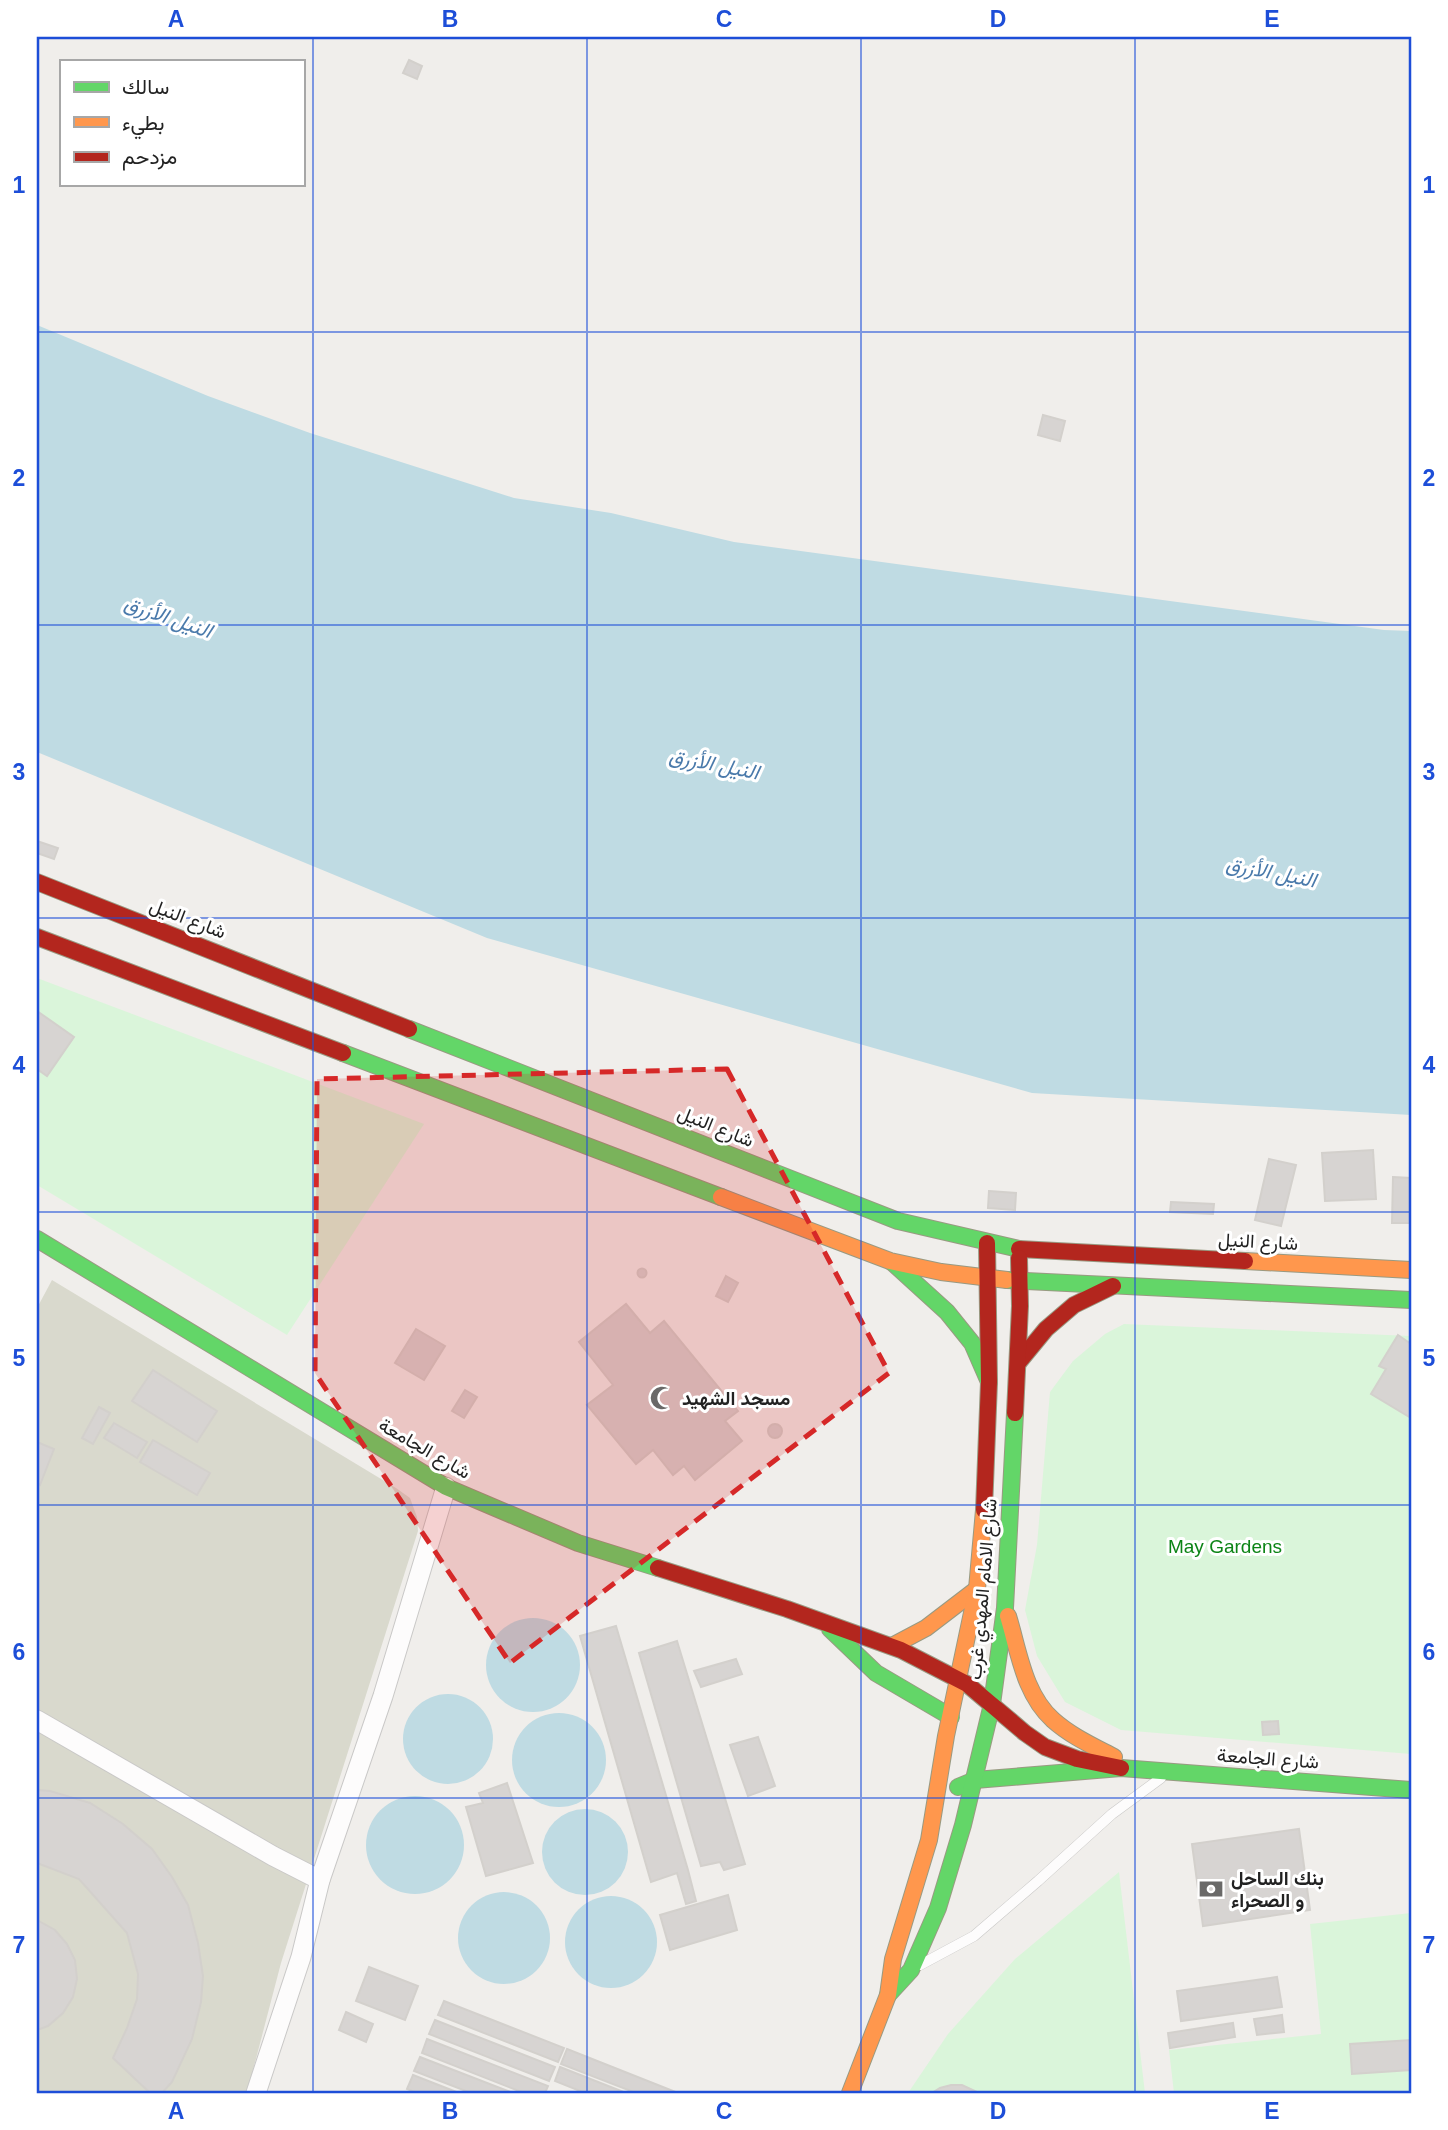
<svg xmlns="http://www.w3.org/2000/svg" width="1448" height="2130" font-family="Arial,Vazirmatn,sans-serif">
  <rect width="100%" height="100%" fill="#f0eeeb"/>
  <!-- construction -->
  <path fill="#d9d9cd" d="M52 1280 396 1488 410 1498 417 1517 418 1531 281 1963 247 2093H37V1308Z"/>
  <!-- park -->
  <g fill="#daf5da">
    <path d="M37 978 424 1124 287 1335 37 1185Z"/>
    <path d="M1124 1324 1411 1336V1754L1121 1730 1065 1702 1037 1656 1025 1610 1037 1545 1050 1392 1073 1361 1105 1334Z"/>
    <path d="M1119 1872 1145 2093H908L948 2034 1015 1959Z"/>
    <path d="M1411 1913V2093H1174L1169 2050 1321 2034 1310 1924Z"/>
  </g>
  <!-- water -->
  <g fill="#bfdbe3">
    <path d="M37 325 208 396 310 433 514 498 611 513 734 542 1384 630 1411 631V1115L1032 1093 487 938 37 752Z"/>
    <circle cx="533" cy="1665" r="47"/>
    <circle cx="448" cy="1739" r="45"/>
    <circle cx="559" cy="1760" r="47"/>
    <circle cx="415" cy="1845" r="49"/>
    <circle cx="585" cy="1852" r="43"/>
    <circle cx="504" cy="1938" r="46"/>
    <circle cx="611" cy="1942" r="46"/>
  </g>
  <!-- building -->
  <g fill="#d7d4d2" stroke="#d3d0cc" stroke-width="2">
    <path d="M409 60 422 66 417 79 403 73Z"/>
    <path d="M1043 415 1065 421 1060 441 1038 435Z"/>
    <path d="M37 841 58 848 54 859 37 853Z"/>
    <path d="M37 1011 74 1037 47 1076 37 1069Z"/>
    <path d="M1373 1150 1376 1199 1325 1201 1322 1153Z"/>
    <path d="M1269 1159 1296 1165 1281 1226 1255 1220Z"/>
    <path d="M1393 1177 1411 1178V1223H1392Z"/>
    <path d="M989 1191 1016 1193 1015 1210 988 1208Z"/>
    <path d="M1171 1202 1214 1204 1213 1214 1170 1212Z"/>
    <circle cx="642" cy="1273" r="4.5"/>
    <path d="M726 1276 738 1283 728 1302 716 1296Z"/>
    <path d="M626 1304 650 1333 664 1321 738 1411 725 1421 742 1441 695 1480 684 1466 673 1475 653 1450 636 1464 587 1405 613 1385 579 1342Z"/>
    <path d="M416 1329 445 1346 424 1380 395 1363Z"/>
    <path d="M1398 1335 1411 1344V1418L1371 1394 1386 1369 1379 1366Z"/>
    <path d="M153 1370 217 1411 197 1442 132 1401Z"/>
    <path d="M465 1390 477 1397 464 1418 452 1411Z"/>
    <path d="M99 1407 110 1413 93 1444 82 1438Z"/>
    <path d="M114 1423 147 1442 137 1458 104 1438Z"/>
    <circle cx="775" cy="1431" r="7"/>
    <path d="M153 1440 210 1473 197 1495 140 1462Z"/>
    <path d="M37 1442 54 1449 40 1485 37 1483Z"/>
    <path d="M616 1626 688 1870 696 1901 686 1904 677 1873 651 1882 580 1636Z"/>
    <path d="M677 1641 745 1864 724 1870 720 1862 701 1866 639 1653Z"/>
    <path d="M736 1659 742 1674 701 1687 694 1671Z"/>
    <path d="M1278 1721 1279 1734 1263 1735 1262 1722Z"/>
    <path d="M758 1737 775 1786 748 1796 730 1745Z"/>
    <path d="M507 1783 533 1863 486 1876 466 1807 483 1803 479 1793Z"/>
    <path d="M37 1790 50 1791 90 1803 123 1824 152 1849 172 1877 188 1905 198 1943 203 1976 201 2002 192 2039 172 2082 162 2093H150L113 2058 127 2028 137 1999 138 1974 127 1933 79 1879 37 1863Z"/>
    <path d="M1299 1829 1310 1910 1203 1926 1192 1844Z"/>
    <path d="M728 1895 737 1930 670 1950 660 1915Z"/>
    <path d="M37 1920 55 1930 67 1944 75 1960 77 1979 73 1997 63 2013 48 2026 37 2030Z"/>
    <path d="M369 1967 418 1986 405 2020 356 2001Z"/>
    <path d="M1277 1977 1282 2007 1181 2021 1177 1991Z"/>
    <path d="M444 2001 564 2048 558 2062 438 2015Z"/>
    <path d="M346 2012 373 2024 366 2042 339 2030Z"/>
    <path d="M1282 2015 1284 2032 1257 2035 1254 2019Z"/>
    <path d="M435 2020 555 2067 549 2081 429 2034Z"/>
    <path d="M1233 2023 1235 2037 1170 2048 1168 2033Z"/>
    <path d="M427 2039 548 2086 545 2093H524L422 2053Z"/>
    <path d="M1411 2040V2070L1352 2074 1350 2044Z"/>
    <path d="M567 2049 678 2093H636L561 2064Z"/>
    <path d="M420 2057 513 2093H471L414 2071Z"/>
    <path d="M560 2067 626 2093H585L555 2081Z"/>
    <path d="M413 2075 459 2093H417L407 2089Z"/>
    <path d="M951 2085H962L979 2093H932L940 2088Z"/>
  </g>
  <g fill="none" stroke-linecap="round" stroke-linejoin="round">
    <!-- lane casing -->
    <g stroke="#c9c8c7" stroke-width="11">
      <path id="lane" d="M920 1965 974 1936 1038 1881 1112 1814 1161 1778"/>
    </g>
    <!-- street casing -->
    <g stroke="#c9c8c7" stroke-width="21">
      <g id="street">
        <path d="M37 1720 273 1856 320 1880"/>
        <path d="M256 2093 301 1957 320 1880 383 1696 446 1487"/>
      </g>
    </g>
    <!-- fast casing -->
    <g stroke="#999a82" stroke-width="18">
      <g id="fast">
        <path d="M409 1029 898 1221 1019 1249"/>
        <path d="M343 1053 721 1197"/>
        <path d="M37 1239 446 1487 578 1543 658 1568"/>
        <path d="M892 1262 947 1312 972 1343 989 1382"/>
        <path d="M1007 1280 1411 1300"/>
        <path d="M830 1629 876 1673 951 1717"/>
        <path d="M958 1787 975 1780 1121 1768 1411 1790"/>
        <path d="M888 1995 911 1970 938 1908 963 1825 992 1704 1005 1608 1015 1413"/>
      </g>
    </g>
    <!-- slow casing -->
    <g stroke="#999a82" stroke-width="18">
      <g id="slow">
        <path d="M721 1197 890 1261 941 1272 1007 1280"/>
        <path d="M1245 1261 1411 1270"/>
        <path d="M1008 1616C1019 1652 1024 1694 1053 1720 1071 1736 1093 1746 1114 1757"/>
        <path d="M892 1646 926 1628 977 1589"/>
        <path d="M850 2093 888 1995 893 1959 929 1840 946 1736 977 1589 984 1510"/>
      </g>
    </g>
    <!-- jam casing -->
    <g stroke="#999a82" stroke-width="18">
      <g id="jam">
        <path d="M37 882 409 1029"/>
        <path d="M37 937 343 1053"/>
        <path d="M1019 1249 1245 1261"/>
        <path d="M1018 1363 1046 1329 1074 1305 1113 1286"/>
        <path d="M1015 1413 1020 1306 1019 1258"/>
        <path d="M984 1510 989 1382 987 1243"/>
        <path d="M658 1568 787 1609 901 1650 967 1684 1025 1733 1045 1747 1077 1759 1121 1768"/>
      </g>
    </g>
    <!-- lane -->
    <use href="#lane" stroke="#fdfcfc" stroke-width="10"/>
    <!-- street -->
    <use href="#street" stroke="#fdfcfc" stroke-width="19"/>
    <!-- fast -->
    <use href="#fast" stroke="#63d668" stroke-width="16"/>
    <!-- slow -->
    <use href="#slow" stroke="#ff974d" stroke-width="16"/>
    <!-- jam -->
    <use href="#jam" stroke="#b3261e" stroke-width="16"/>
  </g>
  <!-- marked area -->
  <path fill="#d62828" fill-opacity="0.2" stroke="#d62828" stroke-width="5" stroke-dasharray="14 9" stroke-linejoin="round" d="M727 1069 889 1373 510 1663 315 1373 317 1079Z"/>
  <!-- grid -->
  <path fill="none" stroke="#1d4ed8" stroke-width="2" stroke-opacity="0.55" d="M313 37V2093M587 37V2093M861 37V2093M1135 37V2093M37 332H1411M37 625H1411M37 918H1411M37 1212H1411M37 1505H1411M37 1798H1411"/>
  <!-- icons -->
  <defs>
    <g id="mosque-bare" transform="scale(1.89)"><path d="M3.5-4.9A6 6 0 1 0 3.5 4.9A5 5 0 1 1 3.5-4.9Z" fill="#6a6968" stroke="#fff" stroke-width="2.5" paint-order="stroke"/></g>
    <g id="bank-bare" transform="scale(1.89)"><path d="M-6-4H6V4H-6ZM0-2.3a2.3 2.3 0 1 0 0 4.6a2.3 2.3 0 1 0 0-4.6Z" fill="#6a6968" stroke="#fff" stroke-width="2.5" paint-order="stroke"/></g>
  </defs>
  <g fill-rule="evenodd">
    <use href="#mosque-bare" x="662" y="1398"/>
    <use href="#bank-bare" x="1211" y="1889"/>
  </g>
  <g text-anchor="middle" stroke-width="6" stroke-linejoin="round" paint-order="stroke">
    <!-- street labels -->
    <g font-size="19" fill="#222" stroke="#fff">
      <text transform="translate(188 918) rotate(21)" y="7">شارع النيل</text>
      <text transform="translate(716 1126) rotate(22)" y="7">شارع النيل</text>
      <text transform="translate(1258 1241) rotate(3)" y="7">شارع النيل</text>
      <text transform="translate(425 1448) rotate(30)" y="7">شارع الجامعة</text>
      <text transform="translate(982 1589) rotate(-85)" y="7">شارع الامام المهدي غرب</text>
      <text transform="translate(1268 1758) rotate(4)" y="7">شارع الجامعة</text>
    </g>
    <!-- poi labels -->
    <g font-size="19" font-weight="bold" fill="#222" stroke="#fff" text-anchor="start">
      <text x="682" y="1405">مسجد الشهيد</text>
      <text x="1231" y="1885">بنك الساحل<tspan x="1231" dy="22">و الصحراء</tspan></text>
    </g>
    <!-- park labels -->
    <g font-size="19" fill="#0c8416" stroke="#fff">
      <text x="1225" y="1553">May Gardens</text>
    </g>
    <!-- water labels -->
    <g font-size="21" font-style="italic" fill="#4a7aab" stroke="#fff">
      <text transform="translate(168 617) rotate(19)" y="7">النيل الأزرق</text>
      <text transform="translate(714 764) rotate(11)" y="7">النيل الأزرق</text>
      <text transform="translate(1271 872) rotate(11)" y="7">النيل الأزرق</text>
    </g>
  </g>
  <!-- border -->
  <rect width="1448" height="2130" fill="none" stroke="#ffffff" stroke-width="77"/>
  <!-- legend -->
  <rect x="60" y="60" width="245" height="126" fill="#ffffff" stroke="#a7a7a7" stroke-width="2"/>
  <rect x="74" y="82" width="35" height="10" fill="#63d668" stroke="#a7a7a7" stroke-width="2"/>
  <text x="122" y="94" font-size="21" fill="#222222">سالك</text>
  <rect x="74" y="117" width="35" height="10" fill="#ff974d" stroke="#a7a7a7" stroke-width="2"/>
  <text x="122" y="130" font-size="21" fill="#222222">بطيء</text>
  <rect x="74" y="152" width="35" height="10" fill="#b3261e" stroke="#a7a7a7" stroke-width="2"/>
  <text x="122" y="164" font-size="21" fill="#222222">مزدحم</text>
  <rect x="38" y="38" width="1372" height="2054" fill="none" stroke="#1d4ed8" stroke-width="2.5"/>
  <g font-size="23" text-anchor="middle" font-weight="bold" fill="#1d4ed8">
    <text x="176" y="27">A</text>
    <text x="450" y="27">B</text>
    <text x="724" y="27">C</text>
    <text x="998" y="27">D</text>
    <text x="1272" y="27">E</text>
    <text x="19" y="193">1</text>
    <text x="1429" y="193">1</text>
    <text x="19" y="486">2</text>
    <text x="1429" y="486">2</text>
    <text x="19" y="780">3</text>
    <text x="1429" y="780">3</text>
    <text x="19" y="1073">4</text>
    <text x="1429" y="1073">4</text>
    <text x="19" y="1366">5</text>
    <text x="1429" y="1366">5</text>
    <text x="19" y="1660">6</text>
    <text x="1429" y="1660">6</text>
    <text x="19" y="1953">7</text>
    <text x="1429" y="1953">7</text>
    <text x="176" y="2119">A</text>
    <text x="450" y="2119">B</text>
    <text x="724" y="2119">C</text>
    <text x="998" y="2119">D</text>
    <text x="1272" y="2119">E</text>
  </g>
</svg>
